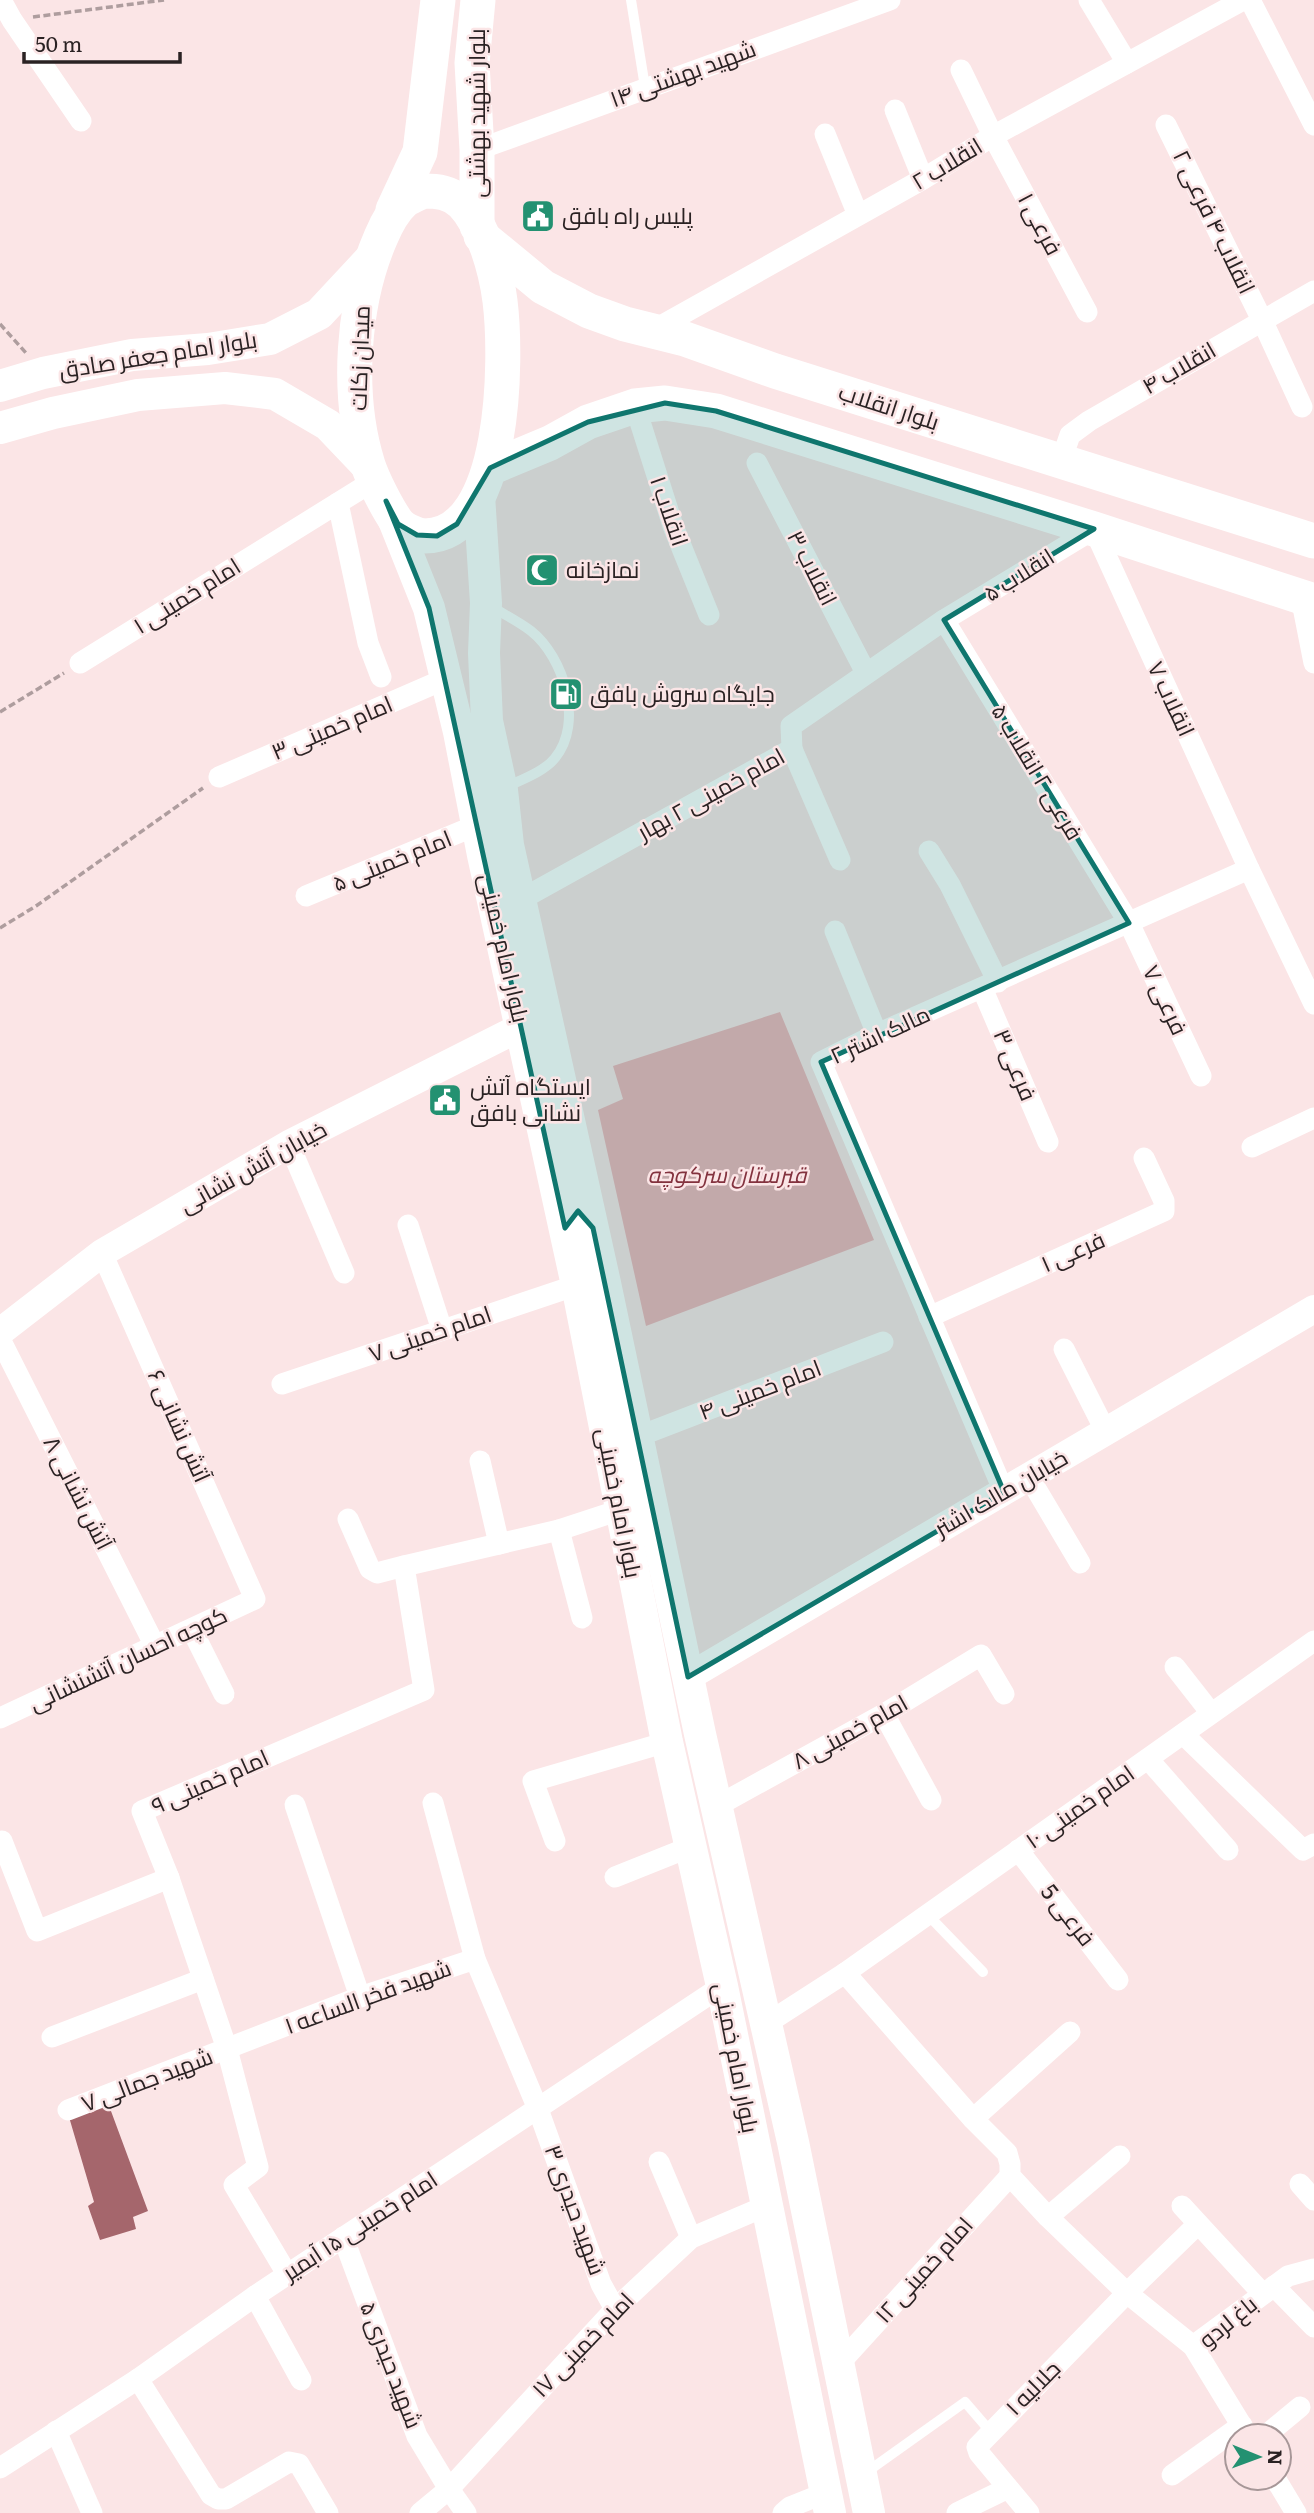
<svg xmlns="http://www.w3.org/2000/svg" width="1314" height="2513" font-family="Literata,Cairo,serif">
  <rect width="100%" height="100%" fill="#fbe5e6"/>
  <!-- green -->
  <path fill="#efb6ba" d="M780 1012 874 1240 646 1326 598 1110 623 1099 613 1066Z"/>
  <!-- building -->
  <path fill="#a5666c" d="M108 2103 148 2211 133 2217 136 2229 100 2240 88 2206 94 2202 69 2117Z"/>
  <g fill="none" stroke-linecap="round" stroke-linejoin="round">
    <!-- path -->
    <g stroke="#ae9d9e" stroke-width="3.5" stroke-dasharray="7 3.5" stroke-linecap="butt">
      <path d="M33 17 164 0"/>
      <path d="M0 324 26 353"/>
      <path d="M0 712 64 673"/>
      <path d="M0 928 36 906 203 788"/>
    </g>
    <!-- service -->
    <g stroke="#fff" stroke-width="10">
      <path d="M631 0 645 87"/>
      <path d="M489 605C503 614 518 621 531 631 564 657 584 723 555 758 544 772 520 780 504 788"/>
      <path d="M928 1915 983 1972"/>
      <path d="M864 2474 965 2402 990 2431"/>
    </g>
    <!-- minor -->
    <g stroke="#fff" stroke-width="21">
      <path d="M1 0 12 20 81 121"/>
      <path d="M1089 0 1127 63"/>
      <path d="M1250 0 1314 125"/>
      <path d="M961 70 993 136 1087 312"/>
      <path d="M895 110 923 179"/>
      <path d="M1166 125 1262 320 1302 407"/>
      <path d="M825 134 858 215"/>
      <path d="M477 150 890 0"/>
      <path d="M652 331 923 179 993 136 1243 0"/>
      <path d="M635 406 673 526 709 615"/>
      <path d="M1061 461 1070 435 1089 421 1314 291"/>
      <path d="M757 463 866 673"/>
      <path d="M338 503 368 643 381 677"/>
      <path d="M1301 597 1314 663"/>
      <path d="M944 620 1129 923 1201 1076"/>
      <path d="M80 663 375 480"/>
      <path d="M792 749 840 860"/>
      <path d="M219 777 445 679"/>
      <path d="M929 851 950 885 998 982"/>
      <path d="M306 896 477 825"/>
      <path d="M520 900 792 749 791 726 944 620 1094 529 1249 869 1314 1004"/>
      <path d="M835 931 877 1034"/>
      <path d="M982 988 1048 1142"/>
      <path d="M289 1144 344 1273"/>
      <path d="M1252 1147 1314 1118"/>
      <path d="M408 1225 442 1330"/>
      <path d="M929 1317 1164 1211V1201L1144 1158"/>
      <path d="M0 1339 155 1646"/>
      <path d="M1064 1349 1106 1432"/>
      <path d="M282 1384 577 1285"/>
      <path d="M637 1437 883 1342"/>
      <path d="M480 1461 499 1544"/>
      <path d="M1029 1477 1080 1563"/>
      <path d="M1004 1492 821 1062 877 1034 1249 869"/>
      <path d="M348 1519 370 1569 377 1573 404 1566"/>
      <path d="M559 1530 582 1618"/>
      <path d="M192 1630 224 1694"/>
      <path d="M1175 1667 1211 1713"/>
      <path d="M884 1714 931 1800"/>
      <path d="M0 1718 255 1599 102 1253"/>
      <path d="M1183 1734 1303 1850 1314 1844"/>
      <path d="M1148 1759 1228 1850"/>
      <path d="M433 1803 475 1959"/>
      <path d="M295 1805 360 1997"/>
      <path d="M717 1806 884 1714 981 1655 1004 1694"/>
      <path d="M555 1841 533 1781 667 1742"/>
      <path d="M0 1842 2 1841 37 1931 169 1878"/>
      <path d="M1018 1850 1118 1980"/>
      <path d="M615 1877 690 1847"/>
      <path d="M845 1973 973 2119 1007 2153 1010 2164V2176L1048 2217 1127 2293 1193 2346 1248 2436"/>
      <path d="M766 2024 845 1973 1314 1641"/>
      <path d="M52 2037 203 1979"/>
      <path d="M68 2110 360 1997 475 1959 538 2109 601 2284 615 2309"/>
      <path d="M973 2119 1070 2032"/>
      <path d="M659 2162 691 2238"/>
      <path d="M1300 2184 1314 2200"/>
      <path d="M1182 2206 1263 2294"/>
      <path d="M1048 2217 1120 2156"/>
      <path d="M343 2237 417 2436 449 2489 466 2513"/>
      <path d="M287 2274 234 2185 258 2167 227 2049 169 1878 142 1811 424 1690 404 1566 559 1530 620 1510"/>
      <path d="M1274 2286 1314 2327"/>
      <path d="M255 2296 301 2380"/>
      <path d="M1193 2346 1288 2276 1314 2269"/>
      <path d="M839 2364 1010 2176"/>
      <path d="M138 2379 211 2495 218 2499H226L289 2462 299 2464 328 2513"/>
      <path d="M56 2431 92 2513"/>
      <path d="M1265 2436 1300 2407"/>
      <path d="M0 2468 138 2379 255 2296 722 1986"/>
      <path d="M1172 2475 1242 2425"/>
      <path d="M1275 2478 1296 2513"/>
      <path d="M420 2513 449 2489 615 2309 691 2238 766 2206"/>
      <path d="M783 2513 790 2507 825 2493"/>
      <path d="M957 2513 1008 2488"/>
      <path d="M1029 2513 979 2453 977 2447 1127 2293 1198 2224"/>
    </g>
    <!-- tertiary -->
    <g stroke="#fff" stroke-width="28">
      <path d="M0 1332 102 1253 289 1144 521 1027"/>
      <path d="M688 1677 1314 1309"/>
    </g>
    <!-- secondary -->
    <g stroke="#fff" stroke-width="32">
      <path d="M0 386 43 373 132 355 208 349 270 339 319 314 372 257"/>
      <path d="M0 428 53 413 138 395 225 388 275 394 328 425 368 467"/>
      <path d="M479 495 486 603 484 653 487 721 502 790 508 845 605 1283 700 1734 793 2142 869 2513"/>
      <path d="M389 508 429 608 459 732 483 855 577 1285 667 1742 722 1986 830 2513"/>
    </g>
    <!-- primary -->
    <g stroke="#fff" stroke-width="35">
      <path d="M423 191C437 191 450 192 462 203 484 226 496 270 500 301 507 357 507 537 424 536 415 535 402 529 397 522 387 508 373 480 368 465 346 395 352 303 381 237 386 225 394 210 404 201 409 197 417 194 423 191Z"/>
      <path d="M393 210 420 152 438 0"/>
      <path d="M477 226V150L472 63 478 0"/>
      <path d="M481 236 543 287 589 311 625 324 685 339 775 371 1314 541"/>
      <path d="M490 468 550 443 588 422 635 406 665 403 716 411 1094 529 1314 601"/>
    </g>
  </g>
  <!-- marked area -->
  <path fill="#0f766e" fill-opacity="0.2" stroke="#0f766e" stroke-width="5" stroke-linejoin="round" d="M665 403 716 411 1094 529 944 620 1129 923 821 1062 1004 1492 688 1677 593 1228 578 1211 565 1228 429 608 386 501 398 524 417 535 437 536 457 524 490 468 588 422Z"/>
  <!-- icons -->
  <defs>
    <g id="civic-square" transform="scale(1.75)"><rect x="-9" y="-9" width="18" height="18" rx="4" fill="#239171" stroke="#fbe5e6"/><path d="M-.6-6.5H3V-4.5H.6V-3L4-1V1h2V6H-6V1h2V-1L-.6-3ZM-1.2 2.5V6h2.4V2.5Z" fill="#fff"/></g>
    <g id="mosque-square" transform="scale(1.75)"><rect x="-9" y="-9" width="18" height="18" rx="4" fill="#239171" stroke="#fbe5e6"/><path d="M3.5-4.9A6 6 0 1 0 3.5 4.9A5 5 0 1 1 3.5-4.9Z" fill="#fff"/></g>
    <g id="fuel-square" transform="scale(1.75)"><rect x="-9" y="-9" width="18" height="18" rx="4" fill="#239171" stroke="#fbe5e6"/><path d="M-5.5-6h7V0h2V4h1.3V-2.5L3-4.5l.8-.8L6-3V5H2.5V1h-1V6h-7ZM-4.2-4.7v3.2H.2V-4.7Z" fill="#fff"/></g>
  </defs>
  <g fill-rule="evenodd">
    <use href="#civic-square" x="538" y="216"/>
    <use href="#mosque-square" x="542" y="570"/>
    <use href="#fuel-square" x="566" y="694"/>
    <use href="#civic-square" x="445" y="1100"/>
  </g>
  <g text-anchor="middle" stroke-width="5" stroke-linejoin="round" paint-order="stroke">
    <!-- street labels -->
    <g font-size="23" fill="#2a2223" stroke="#fbe5e6">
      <text transform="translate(683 74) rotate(-20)" y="8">شهید بهشتی ۱۴</text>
      <text transform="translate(477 113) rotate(-90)" y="8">بلوار شهید بهشتی</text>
      <text transform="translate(947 164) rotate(-31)" y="8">انقلاب ۲</text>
      <text transform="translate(1214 222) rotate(64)" y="8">انقلاب ۴ فرعی ۲</text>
      <text transform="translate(1040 224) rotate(62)" y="8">فرعی ۱</text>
      <text transform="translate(158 355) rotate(-9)" y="8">بلوار امام جعفر صادق</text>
      <text transform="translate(360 358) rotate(-88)" y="8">میدان زکات</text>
      <text transform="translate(1179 368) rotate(-30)" y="8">انقلاب ۴</text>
      <text transform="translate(889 407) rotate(18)" y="8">بلوار انقلاب</text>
      <text transform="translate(669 511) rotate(71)" y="8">انقلاب ۱</text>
      <text transform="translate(812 568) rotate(63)" y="8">انقلاب ۳</text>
      <text transform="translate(1019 575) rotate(-32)" y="8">انقلاب ۵</text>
      <text transform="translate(187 596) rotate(-32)" y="8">امام خمینی ۱</text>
      <text transform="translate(1171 699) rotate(65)" y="8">انقلاب ۷</text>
      <text transform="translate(332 728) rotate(-23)" y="8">امام خمینی ۳</text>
      <text transform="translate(1037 772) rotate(59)" y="8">فرعی ۲ انقلاب ۵</text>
      <text transform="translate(711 794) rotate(-29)" y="8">امام خمینی ۲ بهار</text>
      <text transform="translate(392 861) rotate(-22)" y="8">امام خمینی ۵</text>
      <text transform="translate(504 948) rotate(77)" y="8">بلوار امام خمینی</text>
      <text transform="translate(1165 1000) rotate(65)" y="8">فرعی ۷</text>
      <text transform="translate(880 1035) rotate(-25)" y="8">مالک اشتر ۲</text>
      <text transform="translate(1015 1065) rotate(67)" y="8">فرعی ۳</text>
      <text transform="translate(253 1167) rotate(-29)" y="8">خیابان آتش نشانی</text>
      <text transform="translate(1073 1252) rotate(-24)" y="8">فرعی ۱</text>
      <text transform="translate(430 1334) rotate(-19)" y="8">امام خمینی ۷</text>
      <text transform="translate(760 1390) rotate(-21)" y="8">امام خمینی ۴</text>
      <text transform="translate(179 1426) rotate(66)" y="8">آتش نشانی ۶</text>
      <text transform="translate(78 1493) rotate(63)" y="8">آتش نشانی ۸</text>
      <text transform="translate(1001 1493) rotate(-30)" y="8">خیابان مالک اشتر</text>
      <text transform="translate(619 1503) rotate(79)" y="8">بلوار امام خمینی</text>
      <text transform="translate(128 1659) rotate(-25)" y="8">کوچه احسان آتشنشانی</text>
      <text transform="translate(850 1732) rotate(-29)" y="8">امام خمینی ۸</text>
      <text transform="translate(210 1782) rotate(-24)" y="8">امام خمینی ۹</text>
      <text transform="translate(1080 1807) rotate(-35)" y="8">امام خمینی ۱۰</text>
      <text transform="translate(1068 1915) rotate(52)" y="8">فرعی 5</text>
      <text transform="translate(368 1997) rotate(-20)" y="8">شهید فخر الساعه ۱</text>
      <text transform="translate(736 2058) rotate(79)" y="8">بلوار امام خمینی</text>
      <text transform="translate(147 2080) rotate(-21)" y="8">شهید جمالی ۷</text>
      <text transform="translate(575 2210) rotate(70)" y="8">شهید حیدری ۳</text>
      <text transform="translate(360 2226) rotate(-33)" y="8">امام خمینی ۱۵ آبمیر</text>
      <text transform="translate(924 2270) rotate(-48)" y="8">امام خمینی ۱۲</text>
      <text transform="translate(1228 2322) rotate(-39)" y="8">باغ لردو</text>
      <text transform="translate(583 2345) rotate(-46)" y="8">امام خمینی ۱۷</text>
      <text transform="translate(391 2365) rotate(69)" y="8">شهید حیدری ۵</text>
      <text transform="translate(1033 2388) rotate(-45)" y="8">جلالیه ۱</text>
    </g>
    <!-- poi labels -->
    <g font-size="23" fill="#2a2223" stroke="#fbe5e6" text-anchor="start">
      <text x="562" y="224">پلیس راه بافق</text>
      <text x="566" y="578">نمازخانه</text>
      <text x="590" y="702">جایگاه سروش بافق</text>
      <text x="470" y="1095">ایستگاه آتش<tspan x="470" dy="26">نشانی بافق</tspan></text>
    </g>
    <!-- park labels -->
    <g font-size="23" font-style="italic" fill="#83323e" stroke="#fbe5e6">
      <text x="727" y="1183">قبرستان سرکوچه</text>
    </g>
  </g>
  <!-- north arrow -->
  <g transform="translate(1258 2457) rotate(91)"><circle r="33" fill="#fbe5e6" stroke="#a79798" stroke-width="2"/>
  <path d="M0-5L12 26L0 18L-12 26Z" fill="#239171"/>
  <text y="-10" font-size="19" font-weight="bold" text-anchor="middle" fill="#2a2223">N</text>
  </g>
  <!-- scale -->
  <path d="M24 52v10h156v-10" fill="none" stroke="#2a2223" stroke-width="3.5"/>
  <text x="35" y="52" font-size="21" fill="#2a2223" stroke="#fbe5e6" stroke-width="5" paint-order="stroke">50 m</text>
</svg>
